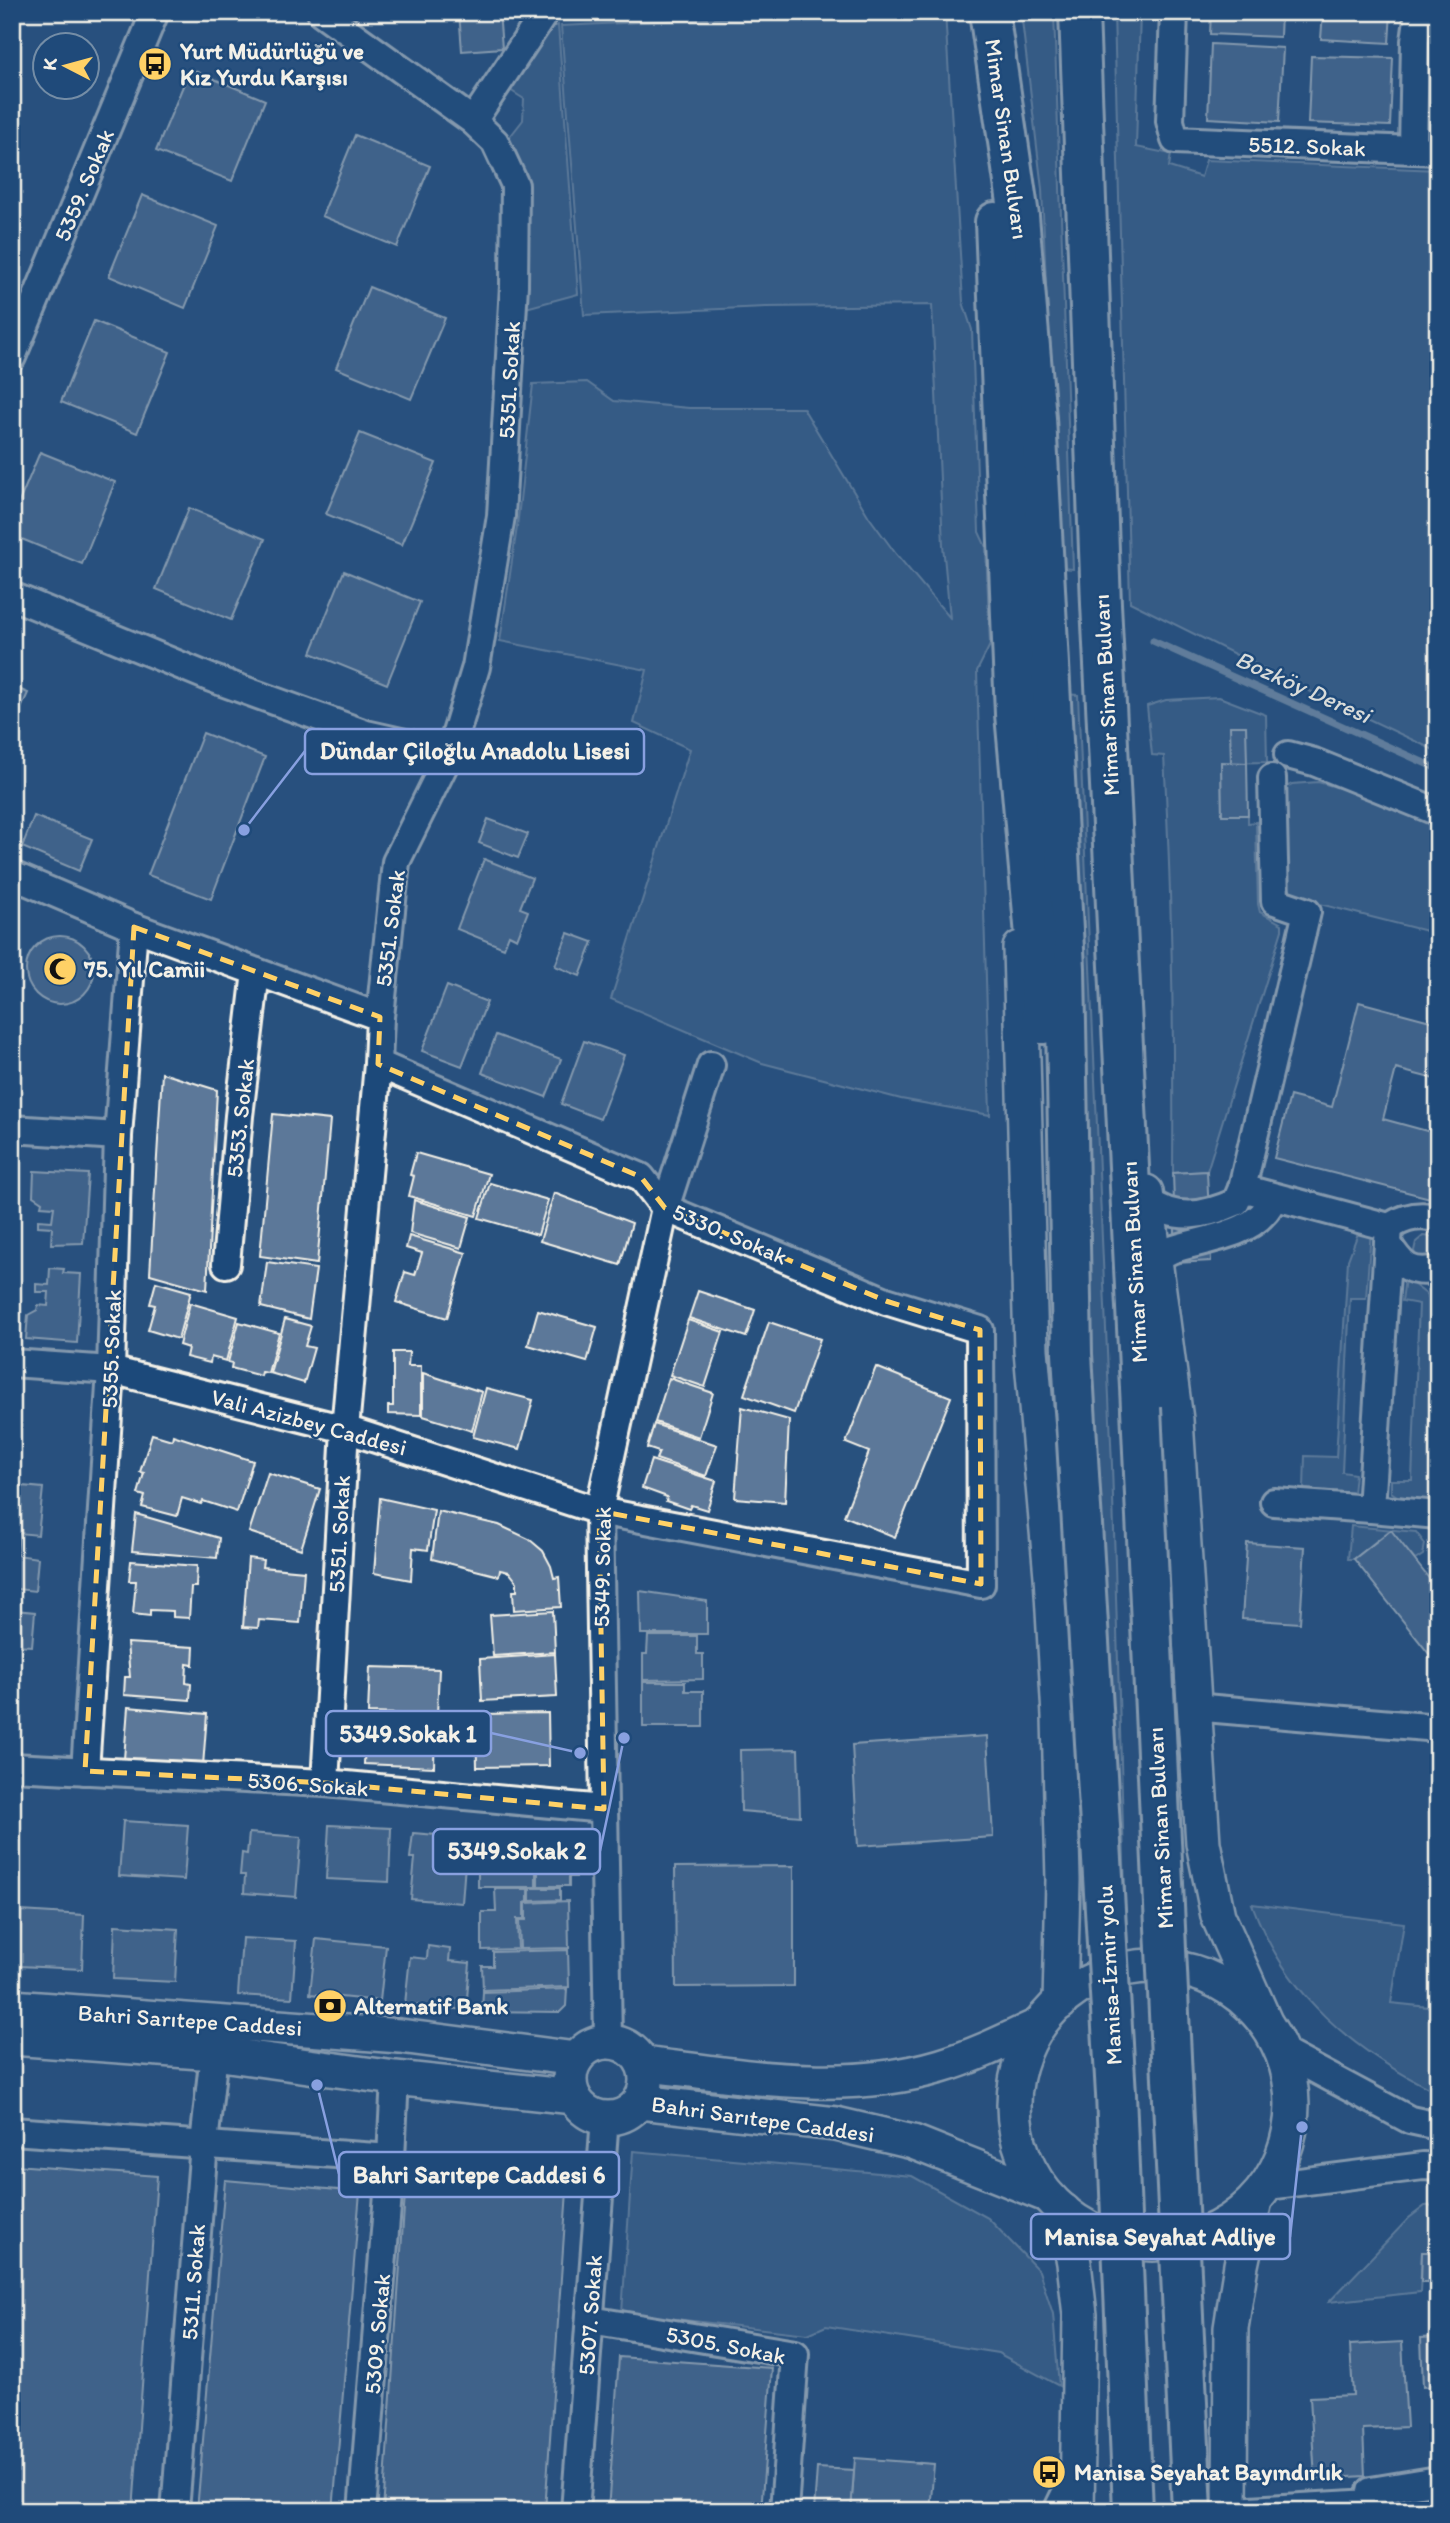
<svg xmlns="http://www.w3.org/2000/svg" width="1450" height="2523" font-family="Itim,sans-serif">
  <rect width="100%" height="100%" fill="#28517e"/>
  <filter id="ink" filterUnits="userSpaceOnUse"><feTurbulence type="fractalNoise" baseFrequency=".0143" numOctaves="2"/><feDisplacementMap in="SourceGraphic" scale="14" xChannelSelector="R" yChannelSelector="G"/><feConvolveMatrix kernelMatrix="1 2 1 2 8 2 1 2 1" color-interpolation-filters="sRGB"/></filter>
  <g filter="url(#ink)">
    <!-- green -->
    <g fill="#45688e" stroke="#9cacbb" stroke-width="2">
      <path d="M848 12H945L963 302 972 330 979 532 986 547 990 645 977 671 990 1115 901 1099 762 1063 611 999 690 749 634 723 647 670 500 641 517 527 533 384 587 382 614 401 689 408H803L869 517 896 554 950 618 943 545 932 305 766 307 584 315 561 26Z"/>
      <path d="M1021 12H1054L1073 569 1061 568 1057 546 1042 189Z"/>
      <path d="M1114 12H1140L1136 147 1171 154 1169 167 1201 177 1206 160 1438 170V752L1303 688 1130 602Z"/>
      <path d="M1420 12H1438V127L1417 126Z"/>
      <path d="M558 25 578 294 526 308 529 210 519 169 505 143 523 120 524 99 502 85 533 35Z"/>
      <path d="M1063 694 1078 695 1112 1465 1125 1893H1111L1096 1465Z"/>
      <path d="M1219 697 1266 715 1267 762 1221 763 1222 814 1248 815V823L1256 822 1258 904 1260 912 1282 924V930L1207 1171 1173 1173C1174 1034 1172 895 1164 756L1152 755 1147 706 1166 700Z"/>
      <path d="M1318 782 1373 797 1438 825V934L1320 904 1291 893 1288 885 1286 787 1292 784Z"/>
      <path d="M1360 1228 1371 1230 1366 1298H1350L1342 1472 1355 1474 1353 1493 1304 1489 1305 1456 1336 1457 1348 1260Z"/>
      <path d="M1423 1236 1433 1237 1438 1240V1259H1417L1414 1251 1416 1242Z"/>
      <path d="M1405 1278 1426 1294 1438 1314V1501L1397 1496 1391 1492V1480H1412L1419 1304 1402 1301Z"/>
      <path d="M1351 1526 1416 1532 1425 1544 1423 1555 1415 1560 1390 1530 1354 1559H1348Z"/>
      <path d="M1252 1904 1404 1923 1391 2003 1438 2008V2093C1353 2051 1285 1995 1252 1904Z"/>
      <path d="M633 2151 912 2176 988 2218 1039 2271 1053 2314 1059 2386 998 2353 826 2326 808 2334 622 2313Z"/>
      <path d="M1438 2205V2252H1422L1420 2292 1329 2302 1409 2218 1425 2206Z"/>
    </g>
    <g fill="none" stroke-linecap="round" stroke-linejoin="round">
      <!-- stream -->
      <path stroke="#a4b2be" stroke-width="7" d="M1153 641 1438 769"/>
    </g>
    <!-- building -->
    <g fill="#5b7899" stroke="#f4f1e8" stroke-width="2">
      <path d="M459 12H499L502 48 462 51Z"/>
      <path d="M1211 12H1281L1280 37 1210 34Z"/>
      <path d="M1323 12H1391L1389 43 1321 39Z"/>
      <path d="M1211 44 1283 48 1279 122 1208 118Z"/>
      <path d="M1311 56 1393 58 1390 126 1308 123Z"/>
      <path d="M190 69 265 100 232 181 156 151Z"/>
      <path d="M355 135 430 166 397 247 322 216Z"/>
      <path d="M142 195 218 226 185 308 109 276Z"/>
      <path d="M369 287 445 318 411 399 336 368Z"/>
      <path d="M94 321 170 352 137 433 61 402Z"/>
      <path d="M360 433 436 463 402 545 326 514Z"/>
      <path d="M40 452 115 482 82 564 12 535V519Z"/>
      <path d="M189 508 265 539 231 620 156 589Z"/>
      <path d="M344 571 420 602 387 684 311 653Z"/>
      <path d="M12 686 28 693 12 729Z"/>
      <path d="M1230 726H1246L1247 763H1231Z"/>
      <path d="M203 733 265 757 211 899 148 875Z"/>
      <path d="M1221 762 1247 763 1248 815H1222Z"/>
      <path d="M34 816 92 839 79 871 22 847Z"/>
      <path d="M488 819 528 834 518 858 479 843Z"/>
      <path d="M484 859 532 878 520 908 528 911 517 939 509 935 504 948 457 929Z"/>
      <path d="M568 933 593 942 580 976 555 966Z"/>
      <circle cx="60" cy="970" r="34"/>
      <path d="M447 986 487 1002 462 1066 422 1051Z"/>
      <path d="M1359 1002 1438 1023V1080L1396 1069 1383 1119 1438 1134V1200L1274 1158 1290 1096 1332 1107Z"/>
      <path d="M496 1035 561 1059 546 1097 482 1073Z"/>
      <path d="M584 1041 624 1055 600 1119 561 1104Z"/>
      <path d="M162 1073 217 1090 207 1290 150 1274Z"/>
      <path d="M273 1114 330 1120 317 1264 260 1256Z"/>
      <path d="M416 1153 489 1174 476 1216 409 1196 414 1176 410 1175Z"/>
      <path d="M34 1171 88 1174 83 1243 51 1244 52 1227 38 1226V1220L52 1221 54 1207 41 1206 42 1202 33 1196Z"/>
      <path d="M1207 1171 1211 1261 1176 1263 1173 1173Z"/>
      <path d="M490 1183 548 1200 538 1235 479 1218Z"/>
      <path d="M554 1193 632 1223 620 1265 540 1241Z"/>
      <path d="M414 1200 470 1217 461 1248 410 1233Z"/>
      <path d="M409 1236 466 1253 447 1318 396 1302 405 1272 415 1275 422 1253 406 1248Z"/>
      <path d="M267 1262 316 1269 309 1319 261 1307Z"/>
      <path d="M50 1268 64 1269 63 1273 81 1274 77 1343 26 1339 28 1315 37 1310 38 1305 48 1306 49 1292H36V1284L49 1285Z"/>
      <path d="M156 1282 191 1292 178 1339 148 1330 155 1305 150 1304Z"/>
      <path d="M698 1291 755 1310 746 1337 689 1318Z"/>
      <path d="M190 1303 238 1317 226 1361 211 1357 210 1363 186 1357 188 1348 179 1345Z"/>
      <path d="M538 1310 597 1327 587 1362 528 1345Z"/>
      <path d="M285 1319 311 1326 305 1346 314 1348 304 1383 270 1373Z"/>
      <path d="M688 1320 723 1332 705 1387 670 1375Z"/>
      <path d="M239 1322 279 1333 268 1373 262 1372 261 1376 231 1368 232 1363 228 1362Z"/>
      <path d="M769 1322 820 1339 794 1413 744 1395Z"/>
      <path d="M393 1352H409L408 1366H421V1415L388 1414V1406H393Z"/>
      <path d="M876 1367 951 1397 895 1537 844 1516 869 1452 846 1443Z"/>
      <path d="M423 1373 482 1392 472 1431 423 1416Z"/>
      <path d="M669 1378 713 1393 699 1437 655 1422Z"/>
      <path d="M486 1388 533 1400 520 1449 473 1437Z"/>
      <path d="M742 1407 789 1420 785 1502 735 1498Z"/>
      <path d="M654 1424 717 1445 706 1476 656 1459 659 1452 647 1448Z"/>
      <path d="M152 1434 172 1440 173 1435 253 1461 237 1512 203 1501 201 1504 182 1498 177 1516 142 1507 145 1496 138 1494 144 1473 140 1472Z"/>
      <path d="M12 1451 16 1452 12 1485 43 1488 38 1535 19 1533 17 1555 38 1558 35 1591 17 1589 15 1610 35 1612 32 1646 14 1645 12 1659Z"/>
      <path d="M651 1460 716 1481 707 1510 691 1505 689 1509 666 1501 667 1497 642 1488Z"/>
      <path d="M268 1473 320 1489 301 1549 249 1532Z"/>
      <path d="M380 1498 434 1510 428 1550 413 1548 411 1580 374 1573Z"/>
      <path d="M438 1511 499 1525 529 1539 543 1551 551 1566 554 1578 559 1577 561 1607 514 1610 513 1591H517V1582L509 1572 500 1570 499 1576 432 1559Z"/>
      <path d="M136 1514 219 1538 217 1558 132 1551Z"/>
      <path d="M1391 1530 1438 1590V1649L1430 1655 1354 1559Z"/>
      <path d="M1247 1543 1305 1547 1300 1623 1242 1619Z"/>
      <path d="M248 1558 263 1560 262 1567 304 1571 300 1623 259 1620 258 1628 243 1627Z"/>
      <path d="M131 1561 197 1566 196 1587H191L189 1618 173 1617V1611L150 1610V1616L133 1614 136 1581H129Z"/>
      <path d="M640 1591 707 1601V1634H641Z"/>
      <path d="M553 1611 555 1652 493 1656 490 1615Z"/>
      <path d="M648 1636H697V1654H703V1679L643 1680V1654H647Z"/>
      <path d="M127 1643 194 1647 193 1665 187 1664 186 1683 191 1684 190 1700 124 1695 125 1677H130Z"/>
      <path d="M555 1654 557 1697 482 1701 480 1659Z"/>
      <path d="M370 1667 439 1669 437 1715 368 1713Z"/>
      <path d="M643 1682H685V1691H703V1727H643Z"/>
      <path d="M128 1707 207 1714 203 1766 124 1759Z"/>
      <path d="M548 1713 549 1766 477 1767 476 1714Z"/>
      <path d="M366 1718 435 1720 434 1767 364 1764Z"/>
      <path d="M987 1736 993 1837 858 1846 852 1745Z"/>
      <path d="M798 1749 800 1816 741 1811 740 1750Z"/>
      <path d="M123 1821 188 1825 184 1880 119 1876Z"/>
      <path d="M329 1825 391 1828 389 1882 326 1879Z"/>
      <path d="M249 1833 301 1837 296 1897 244 1893 245 1875H240L242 1853 247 1854Z"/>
      <path d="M413 1833 472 1838 470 1865 465 1864 462 1903 411 1899 415 1858H410Z"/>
      <rect x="478" y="1843" width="58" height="44"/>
      <path d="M538 1843H586V1877H569V1886H538Z"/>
      <path d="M794 1866V1986L676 1987 675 1867Z"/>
      <path d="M530 1888H560V1900L530 1901Z"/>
      <path d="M495 1889H528V1902L524 1903V1919H517L518 1949 482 1950V1912H496Z"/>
      <path d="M568 1901 569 1948 520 1949 519 1920H526V1903Z"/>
      <path d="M21 1911 84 1915 82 1969 19 1966Z"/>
      <path d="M115 1925 178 1929 175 1982 113 1979Z"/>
      <path d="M242 1938 296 1941 292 1998 238 1995Z"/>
      <path d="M316 1939 386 1946 380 2001 310 1994Z"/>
      <path d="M428 1946 450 1949 449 1961 470 1963 466 2010 405 2004 410 1957 427 1959Z"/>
      <path d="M568 1950 569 1987 483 1990 482 1966H493V1952Z"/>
      <path d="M567 1989 566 2006 560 2012 482 2011 483 1992Z"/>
      <path d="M15 2165 157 2176 133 2511H12V2201Z"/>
      <path d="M407 2165 568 2176 545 2511H383Z"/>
      <path d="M225 2180 360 2192 333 2511H197Z"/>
      <path d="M1422 2252H1438V2282H1421Z"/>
      <path d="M1438 2337V2386L1423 2387 1421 2338Z"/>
      <path d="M1402 2342 1407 2427 1363 2429 1365 2476 1315 2479 1310 2397 1353 2395 1350 2345Z"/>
      <path d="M619 2357 772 2368 761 2511H608Z"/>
      <path d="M855 2458 934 2464 930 2511H851Z"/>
      <path d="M817 2468 854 2470 851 2511H814Z"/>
      <path d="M1438 2492V2511H1407L1406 2493Z"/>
    </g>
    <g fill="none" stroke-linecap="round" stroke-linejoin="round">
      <!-- minor casing -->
      <g stroke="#f4f1e8" stroke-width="32">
        <g id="minor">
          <path d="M321 12 473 121 495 142 515 185 514 285 501 516 476 667 450 753 396 862 380 1017 378 1064 345 1429 325 1783"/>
          <path d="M1174 12 1170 121 1175 140 1438 151"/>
          <path d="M473 121 545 12"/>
          <path d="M1413 150 1415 41 1419 12"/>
          <path d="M12 357 155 12"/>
          <path d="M12 596 211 678 366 734 450 753"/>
          <path d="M1288 755 1314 762 1438 812"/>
          <path d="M1272 778 1275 901 1307 912 1242 1188 1389 1227 1371 1509 1438 1515"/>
          <path d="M12 875 134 927 380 1017"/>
          <path d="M12 1129 118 1136"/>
          <path d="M1147 1200C1175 1222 1205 1216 1236 1202L1242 1188"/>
          <path d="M1389 1227C1405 1217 1420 1213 1438 1219"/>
          <path d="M1388 1244C1402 1266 1410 1275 1438 1269"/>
          <path d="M226 1264 239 1116 256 972"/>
          <path d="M1156 1266 1163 1254 1171 1250C1208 1237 1257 1237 1274 1197"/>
          <path d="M12 1363 111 1370 345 1429 599 1511 981 1584 980 1330 886 1301 665 1208 641 1177 378 1064"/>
          <path d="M1274 1502 1371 1509"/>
          <path d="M1193 1707 1438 1728"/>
          <path d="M12 1767 325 1783 604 1809"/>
          <path d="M85 1771 111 1370 118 1136 134 927"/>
          <path d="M608 2041 599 1511 665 1208 711 1065"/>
          <path d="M1281 2051 1410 2120 1438 2126"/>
          <path d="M12 2131 391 2158"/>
          <path d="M1268 2186 1423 2166 1438 2167"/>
          <path d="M590 2320 795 2354 784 2511"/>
          <path d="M175 2511 204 2144 214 2053"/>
          <path d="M362 2511 391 2158 395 2078"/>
          <path d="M575 2511 605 2118"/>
          <path d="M1057 2511 1075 2474"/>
          <path d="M1232 2511 1371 2503V2491L1438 2480"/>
        </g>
      </g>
      <!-- major casing -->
      <g stroke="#f4f1e8" stroke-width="38">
        <g id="major">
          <path d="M1020 948 1031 1350 1051 1576 1059 1716 1063 1880 1060 2003"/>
          <path d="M1146 1192 1176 1420 1203 1843 1218 1916 1265 2022"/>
          <circle cx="1153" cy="2105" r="139"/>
          <path d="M12 2007 400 2036 576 2059"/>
          <path d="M12 2038 214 2053 395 2078 574 2097"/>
          <circle cx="608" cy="2080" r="38"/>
          <path d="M643 2064C742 2076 843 2095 941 2066 975 2056 1007 2040 1039 2025"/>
          <path d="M640 2102 836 2124 913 2142 1044 2194"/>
          <path d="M1064 2211 1074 2263 1080 2315 1077 2511"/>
          <path d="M1230 2511 1231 2328 1241 2265 1255 2200"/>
        </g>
      </g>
      <!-- highway casing -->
      <g stroke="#f4f1e8" stroke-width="44">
        <g id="highway">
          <path d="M989 12 1019 216 1036 418 1065 968 1072 1354 1077 1441"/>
          <path d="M1079 12 1101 604 1141 1408"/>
          <path d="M995 222 1015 714 1043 1024"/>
        </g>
      </g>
      <!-- minor -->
      <use href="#minor" stroke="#1f4a7a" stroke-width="26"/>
      <!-- major -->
      <use href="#major" stroke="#1f4a7a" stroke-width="33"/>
      <!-- highway -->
      <use href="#highway" stroke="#1f4a7a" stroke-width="38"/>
      <!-- highway-bridge casing -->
      <g stroke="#f4f1e8" stroke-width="44" stroke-linecap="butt">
        <g id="highway-bridge">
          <path d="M1141 1408 1192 2511"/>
          <path d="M1077 1441 1116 2094 1133 2511"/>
        </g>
      </g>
      <!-- highway-bridge -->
      <use href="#highway-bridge" stroke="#1f4a7a" stroke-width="38"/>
    </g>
  </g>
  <!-- marked area -->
  <path d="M0 0H1450V2523H0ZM134 927 380 1017 378 1064 641 1177 665 1208 886 1301 980 1330 981 1584 599 1511 604 1809 325 1783 85 1771Z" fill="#28517e" fill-opacity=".55" fill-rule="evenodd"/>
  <path fill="none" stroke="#ffd166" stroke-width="5" stroke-dasharray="14 9" stroke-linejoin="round" d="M134 927 380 1017 378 1064 641 1177 665 1208 886 1301 980 1330 981 1584 599 1511 604 1809 325 1783 85 1771Z"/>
  <!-- icons -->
  <defs>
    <g id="bus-disc" transform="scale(1.75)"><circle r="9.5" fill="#ffd166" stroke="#1f4a7a"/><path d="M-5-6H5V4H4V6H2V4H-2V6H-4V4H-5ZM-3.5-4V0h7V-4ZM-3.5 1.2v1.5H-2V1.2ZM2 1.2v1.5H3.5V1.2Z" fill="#111"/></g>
    <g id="mosque-disc" transform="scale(1.75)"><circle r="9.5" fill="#ffd166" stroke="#1f4a7a"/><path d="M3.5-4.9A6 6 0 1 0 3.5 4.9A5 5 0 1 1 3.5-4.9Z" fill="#111"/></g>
    <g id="bank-disc" transform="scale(1.75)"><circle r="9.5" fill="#ffd166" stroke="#1f4a7a"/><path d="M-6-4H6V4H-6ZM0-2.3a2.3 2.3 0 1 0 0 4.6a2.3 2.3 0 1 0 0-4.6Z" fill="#111"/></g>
  </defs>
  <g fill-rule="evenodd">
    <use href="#bus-disc" x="155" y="64"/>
    <use href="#mosque-disc" x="60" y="969"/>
    <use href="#bank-disc" x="330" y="2006"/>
    <use href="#bus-disc" x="1049" y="2472"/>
  </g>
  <g text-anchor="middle" stroke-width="5" stroke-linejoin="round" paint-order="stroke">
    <!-- poi labels -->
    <g font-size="23" font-weight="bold" fill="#f4f1e8" stroke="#1f4a7a" text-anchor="start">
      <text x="180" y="59">Yurt Müdürlüğü ve<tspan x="180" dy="26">Kız Yurdu Karşısı</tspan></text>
      <text x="84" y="977">75. Yıl Camii</text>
      <text x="354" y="2014">Alternatif Bank</text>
      <text x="1074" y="2480">Manisa Seyahat Bayındırlık</text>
    </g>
    <!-- street labels -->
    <g font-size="23" fill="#f4f1e8" stroke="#1f4a7a">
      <text transform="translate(1007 139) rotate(82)" y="8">Mimar Sinan Bulvarı</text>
      <text transform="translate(1307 146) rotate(2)" y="8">5512. Sokak</text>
      <text transform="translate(84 185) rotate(-67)" y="8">5359. Sokak</text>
      <text transform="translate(509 380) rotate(-87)" y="8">5351. Sokak</text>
      <text transform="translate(1106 695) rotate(-93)" y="8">Mimar Sinan Bulvarı</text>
      <text transform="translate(390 928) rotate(-83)" y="8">5351. Sokak</text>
      <text transform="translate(240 1118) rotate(-84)" y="8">5353. Sokak</text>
      <text transform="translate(730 1234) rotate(23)" y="8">5330. Sokak</text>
      <text transform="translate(1134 1262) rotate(-93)" y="8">Mimar Sinan Bulvarı</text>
      <text transform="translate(111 1349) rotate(-88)" y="8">5355. Sokak</text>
      <text transform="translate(309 1422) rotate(15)" y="8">Vali Azizbey Caddesi</text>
      <text transform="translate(339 1534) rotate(-87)" y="8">5351. Sokak</text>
      <text transform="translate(602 1567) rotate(-89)" y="8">5349. Sokak</text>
      <text transform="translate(308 1784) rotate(4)" y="8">5306. Sokak</text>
      <text transform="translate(1160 1828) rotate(-93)" y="8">Mimar Sinan Bulvarı</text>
      <text transform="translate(1109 1975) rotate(-93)" y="8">Manisa-İzmir yolu</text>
      <text transform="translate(190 2020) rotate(4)" y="8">Bahri Sarıtepe Caddesi</text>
      <text transform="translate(763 2119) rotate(8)" y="8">Bahri Sarıtepe Caddesi</text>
      <text transform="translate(193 2282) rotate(-86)" y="8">5311. Sokak</text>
      <text transform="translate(590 2315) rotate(-86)" y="8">5307. Sokak</text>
      <text transform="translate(377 2334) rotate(-85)" y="8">5309. Sokak</text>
      <text transform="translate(726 2345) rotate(11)" y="8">5305. Sokak</text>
    </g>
    <!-- water labels -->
    <g font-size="24" font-style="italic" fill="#d9dcda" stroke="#1f4a7a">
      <text transform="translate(1303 687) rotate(24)" y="8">Bozköy Deresi</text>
    </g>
  </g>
  <!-- callouts -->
  <path fill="none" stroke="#88a0e0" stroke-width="2.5" d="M244 830L305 751M580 1753L491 1733M624 1738L600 1851M317 2085L339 2174M1302 2127L1290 2237"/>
  <g fill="#88a0e0" stroke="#1f4a7a" stroke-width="2.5">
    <circle cx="244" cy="830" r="7"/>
    <circle cx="580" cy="1753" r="7"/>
    <circle cx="624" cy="1738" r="7"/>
    <circle cx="317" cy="2085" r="7"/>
    <circle cx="1302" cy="2127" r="7"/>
  </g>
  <g fill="#1f4a7a" stroke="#88a0e0" stroke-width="2.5">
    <rect x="305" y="729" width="339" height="45" rx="7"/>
    <rect x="326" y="1711" width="165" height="45" rx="7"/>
    <rect x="433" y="1829" width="167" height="45" rx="7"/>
    <rect x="339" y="2152" width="280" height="45" rx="7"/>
    <rect x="1031" y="2214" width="259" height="45" rx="7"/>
  </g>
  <g font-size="24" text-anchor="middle" font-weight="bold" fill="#f4f1e8">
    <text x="475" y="759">Dündar Çiloğlu Anadolu Lisesi</text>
    <text x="408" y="1742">5349.Sokak 1</text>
    <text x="517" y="1859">5349.Sokak 2</text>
    <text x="479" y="2183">Bahri Sarıtepe Caddesi 6</text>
    <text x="1160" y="2245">Manisa Seyahat Adliye</text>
  </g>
  <!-- margin -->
  <rect width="1450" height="2523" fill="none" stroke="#1f4a7a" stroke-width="42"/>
  <rect x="21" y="21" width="1408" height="2481" fill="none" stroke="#f4f1e8" stroke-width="2.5" filter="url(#ink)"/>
  <!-- north arrow -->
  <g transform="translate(66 66) rotate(276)"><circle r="33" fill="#1f4a7a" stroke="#748da6" stroke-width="2"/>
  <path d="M0-5L12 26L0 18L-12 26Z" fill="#ffd166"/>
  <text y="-10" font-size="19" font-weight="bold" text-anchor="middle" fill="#f4f1e8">K</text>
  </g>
</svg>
